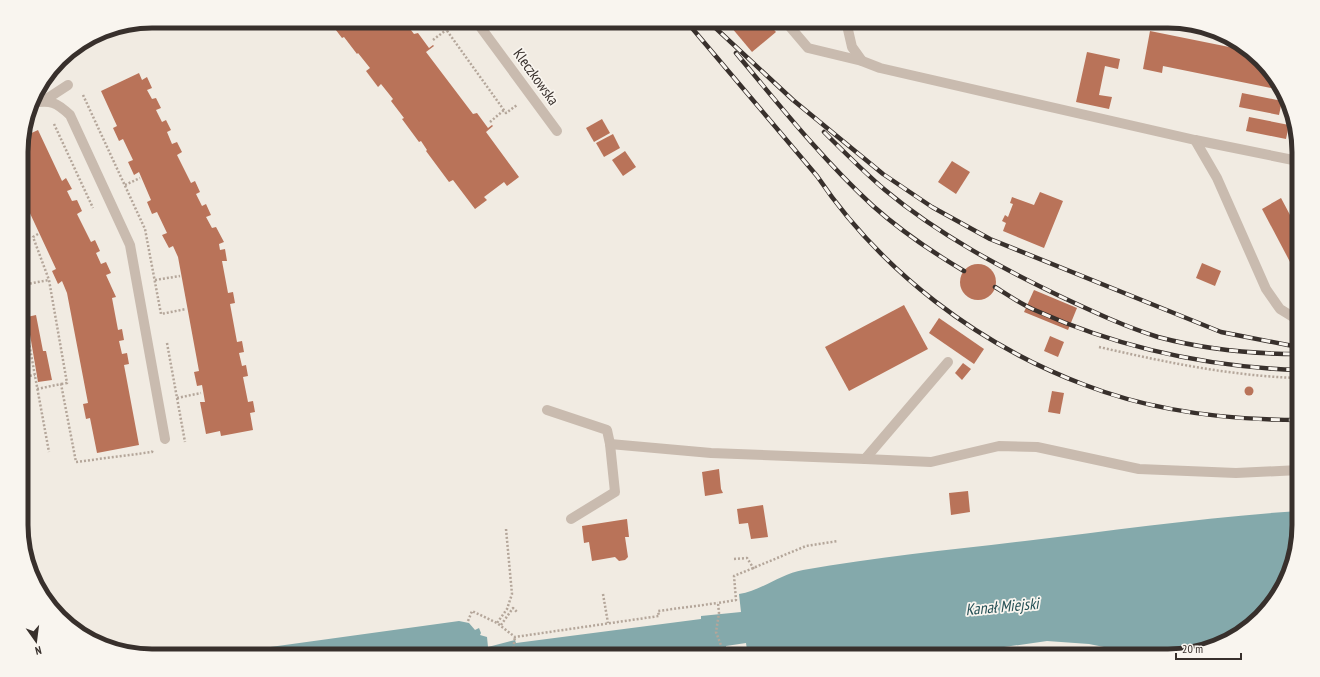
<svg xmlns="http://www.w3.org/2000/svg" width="1320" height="677" font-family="'PT Sans Narrow',sans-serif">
  <rect width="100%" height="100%" fill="#f1ebe2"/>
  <!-- green -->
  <path fill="#b5bfa4" d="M1058 652 1085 656 1022 655Z"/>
  <!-- water -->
  <path fill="#84a9ab" d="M1299 511V525L1285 583 1240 634 1176 656H1149L1089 644 1047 641 941 656H762V653L747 650 746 643 726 646V649L706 651V649L697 650V652L676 655 675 652 647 656H205L459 621 469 623 475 630 479 628 481 633 480 635 487 637 488 647 515 640 516 643 701 619V616L741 612 739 594C761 591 780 574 803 570 877 557 951 550 1025 541 1116 530 1207 517 1299 511Z"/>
  <!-- building -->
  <g fill="#b97359">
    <path d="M329 21H404L414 34 418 33 429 48 433 45 434 46 426 52 473 114 477 113 488 128 492 125 493 126 486 132 519 177 507 186 504 182 484 197 487 200 475 209 453 180 449 182 426 151 427 150 421 141 419 142 402 119 404 118 391 101 393 99 381 84 378 87 366 71 370 68 358 53 357 54 344 37 342 38Z"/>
    <path d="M726 21H766L776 32 752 52Z"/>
    <path d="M1150 31 1244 50 1277 79 1281 90 1163 66 1162 73 1143 69Z"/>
    <path d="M1087 52 1120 59 1118 69 1105 66 1099 95 1112 97 1109 109 1076 102Z"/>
    <path d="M139 73 142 80 147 77 152 88 147 90 152 99 156 98 161 108 156 110 162 122 166 120 171 130 167 132 172 144 177 142 182 152 177 155 191 183 195 181 200 192 196 194 202 206 206 204 211 215 206 217 212 228 216 227 224 242 219 244 220 250 225 249 227 261H222L228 293 233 292 235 303 230 304 237 342 242 341 244 352 239 353 242 366 246 365 248 376 243 377 248 402 253 401 255 412 250 413 253 430 221 436 220 431 206 434 200 402H205L202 385 197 386 194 372 199 371 178 257 173 246 169 248 162 235 167 233 157 212 152 214 147 202 151 200 139 172 134 175 128 162 133 160 123 139 119 141 113 128 117 126 101 91Z"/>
    <path d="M1242 93 1282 101 1279 115 1239 107Z"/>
    <path d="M1249 117 1289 125 1286 139 1246 131Z"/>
    <path d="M602 119 610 133 594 142 586 128Z"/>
    <path d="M38 130 62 181 66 178 72 189 67 191 72 201 77 200 82 211 77 214 91 242 95 240 100 251 96 253 101 264 106 262 111 273 106 275 116 297 112 298 118 330 122 329 124 340 119 341 122 354 127 353 129 364 124 365 139 445 97 453 90 418 86 419 83 404 88 403 67 293 62 281 58 284 52 271 56 269 28 209 24 211 21 206V143L23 137Z"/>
    <path d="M613 134 620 148 604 157 596 143Z"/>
    <path d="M625 151 636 167 623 176 612 160Z"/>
    <path d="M952 161 970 172 956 194 938 182Z"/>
    <path d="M1040 192 1063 201 1044 248 1003 231 1006 223 1002 221 1005 215 1008 217 1013 204 1010 203 1012 197 1034 205Z"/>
    <path d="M1281 198 1298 230V277L1262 209Z"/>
    <path d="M1202 263 1221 271 1215 286 1196 278Z"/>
    <circle cx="978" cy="282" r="18"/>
    <path d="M1034 290 1077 308 1068 330 1024 312Z"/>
    <path d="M904 305 928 349 849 391 825 347Z"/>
    <path d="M36 315 43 351H46L52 380 38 382 27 317Z"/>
    <path d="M939 318 984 349 974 364 929 333Z"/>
    <path d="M1050 336 1064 342 1058 357 1044 351Z"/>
    <path d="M963 363 971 369 962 380 955 373Z"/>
    <circle cx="1249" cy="391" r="4.5"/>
    <path d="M1052 391 1064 393 1060 414 1048 412Z"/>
    <path d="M719 469 721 489 723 493 705 496 702 472Z"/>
    <path d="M968 491 970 512 951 515 949 493Z"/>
    <path d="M763 505 768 537 751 539 748 523 739 524 737 509Z"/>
    <path d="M627 519 629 537H625L628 557 625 560 619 561 615 557 592 561 589 542 584 543 582 526Z"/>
  </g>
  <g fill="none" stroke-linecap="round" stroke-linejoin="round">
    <!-- path -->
    <g stroke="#b4a69a" stroke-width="2.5" stroke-dasharray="2 2" stroke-linecap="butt">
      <path d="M440 21 506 113 517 105"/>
      <path d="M433 40 446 30"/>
      <path d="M83 95 145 229 161 314 186 309"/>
      <path d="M490 122 504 110"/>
      <path d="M54 124 93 208"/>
      <path d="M125 185 140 178"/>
      <path d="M38 234 33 237 49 280 67 383 61 384"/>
      <path d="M155 280 180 276"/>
      <path d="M22 285 49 280"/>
      <path d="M22 316H24L49 452"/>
      <path d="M167 343 185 442"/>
      <path d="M1099 347C1165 362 1230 376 1299 378"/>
      <path d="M22 377 35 375"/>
      <path d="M37 389 61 384 76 462 152 452 153 449"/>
      <path d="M177 398 201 393"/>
      <path d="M506 529 512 594 507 609 497 623 515 637 659 616 658 611 718 603"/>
      <path d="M734 559 747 558 754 569"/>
      <path d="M603 594 608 623"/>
      <path d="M468 621 472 611 497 623"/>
      <path d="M501 625 513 608 518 613"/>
      <path d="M512 656 515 637"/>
      <path d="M725 656 716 632 719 613 718 603 736 600 734 576 806 546 838 541"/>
    </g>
    <!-- lane -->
    <g stroke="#c9bbaf" stroke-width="10">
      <path d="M785 21 808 48 862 61 880 68 1195 140 1298 161"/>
      <path d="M846 21 852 47 862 61"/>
      <path d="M1153 21 1182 24"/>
      <path d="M45 100 68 85"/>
      <path d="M32 103C51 100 56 102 70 115L130 245 165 439"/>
      <path d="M1195 140 1217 178 1266 289 1280 309 1298 320"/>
      <path d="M547 410 607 430 610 444 615 492 571 519"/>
      <path d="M610 444 711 453 865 459 948 362"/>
      <path d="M865 459 931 462 999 446 1037 447 1139 469 1236 473 1299 470"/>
    </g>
    <!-- street -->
    <path stroke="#c9bbaf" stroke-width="10" d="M476 21 557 131"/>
    <!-- rail casing -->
    <g stroke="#38302c" stroke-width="4.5">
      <g id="rail">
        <path d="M686 21 817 176C881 271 978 345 1085 385 1152 411 1227 420 1299 420"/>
        <path d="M708 21 793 100 883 174 932 207 990 239 1221 332 1298 347"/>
        <path d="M736 53C780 106 823 160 873 206 901 231 932 252 964 271"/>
        <path d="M824 132C844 152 864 172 885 190 939 235 1003 269 1066 299 1096 313 1126 327 1158 337 1203 349 1252 354 1299 354"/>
        <path d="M995 287C1008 295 1022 305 1037 311 1120 348 1208 367 1299 370"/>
      </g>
    </g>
    <!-- rail -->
    <use href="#rail" stroke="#f9f5ef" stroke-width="3" stroke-dasharray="9" stroke-linecap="butt"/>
  </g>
  <g text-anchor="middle" stroke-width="3.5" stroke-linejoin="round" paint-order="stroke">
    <!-- street labels -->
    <g font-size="15" fill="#38302c" stroke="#f9f5ef">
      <text transform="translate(536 77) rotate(54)" y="5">Kleczkowska</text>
    </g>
    <!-- water labels -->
    <g font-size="16" font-style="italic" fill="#265156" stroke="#f9f5ef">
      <text transform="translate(1002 606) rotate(-5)" y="6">Kanał Miejski</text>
    </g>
  </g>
  <!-- crop -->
  <path d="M0 0H1320V677H0ZM152 28H1168A124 124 0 0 1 1292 152V525A124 124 0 0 1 1168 649H152A124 124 0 0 1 28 525V152A124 124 0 0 1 152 28Z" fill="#f9f5ef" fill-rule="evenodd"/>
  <path fill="none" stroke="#38302c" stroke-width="5" d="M152 28H1168A124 124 0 0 1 1292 152V525A124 124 0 0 1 1168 649H152A124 124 0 0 1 28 525V152A124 124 0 0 1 152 28Z"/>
  <!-- north arrow -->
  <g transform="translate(36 641) rotate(166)" stroke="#f9f5ef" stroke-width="3" paint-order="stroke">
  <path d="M0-3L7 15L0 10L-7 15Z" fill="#38302c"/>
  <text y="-6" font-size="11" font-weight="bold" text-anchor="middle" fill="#38302c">N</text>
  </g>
  <!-- scale -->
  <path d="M1176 653v6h65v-6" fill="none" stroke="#38302c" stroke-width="2"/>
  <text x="1182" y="653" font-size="12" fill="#38302c" stroke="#f9f5ef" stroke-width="3" paint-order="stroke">20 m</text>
</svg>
